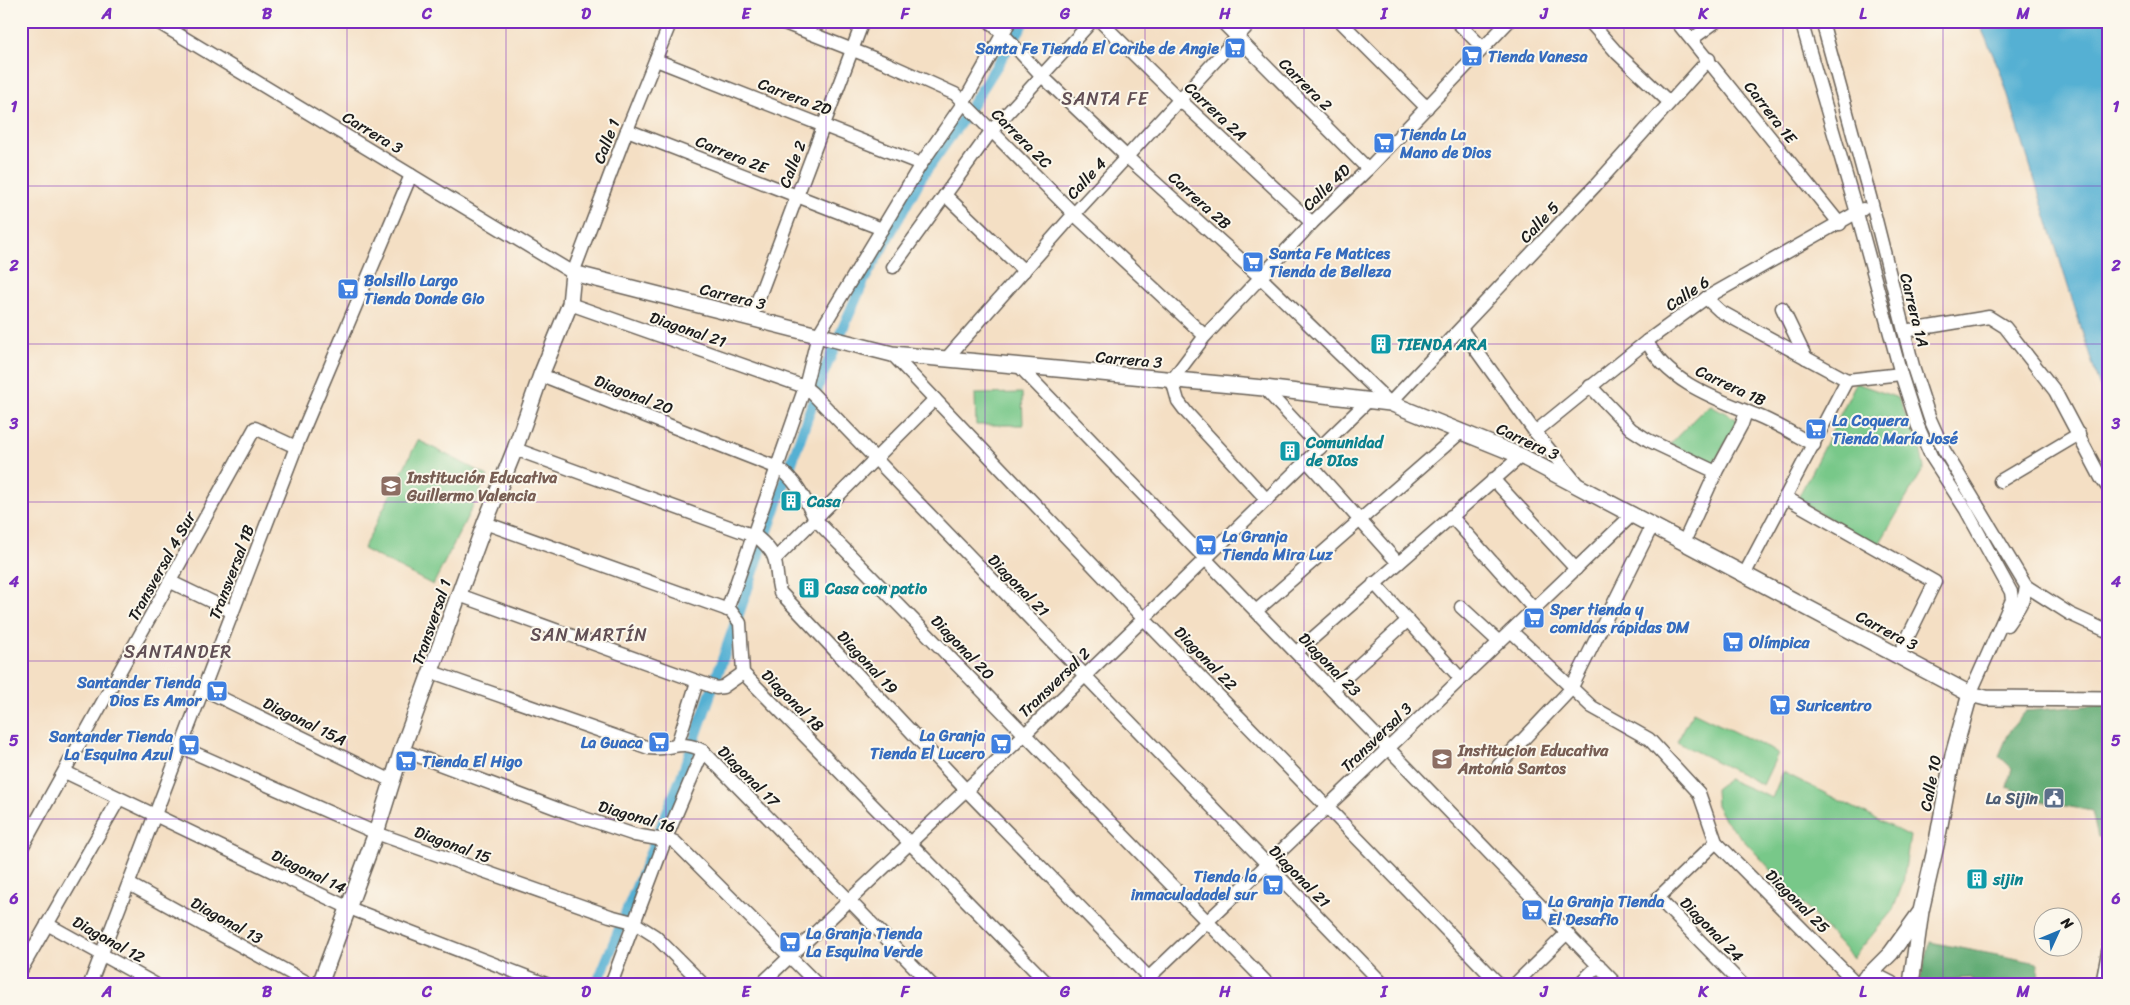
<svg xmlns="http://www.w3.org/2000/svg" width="2130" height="1005" font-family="Sriracha,sans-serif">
  <rect width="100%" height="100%" fill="#fbf7ec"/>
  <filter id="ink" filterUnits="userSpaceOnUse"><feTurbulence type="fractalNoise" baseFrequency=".02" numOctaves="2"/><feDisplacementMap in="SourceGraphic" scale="10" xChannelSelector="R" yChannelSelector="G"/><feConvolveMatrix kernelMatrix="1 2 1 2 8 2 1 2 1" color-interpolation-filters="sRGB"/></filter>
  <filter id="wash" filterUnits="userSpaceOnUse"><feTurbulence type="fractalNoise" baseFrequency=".0096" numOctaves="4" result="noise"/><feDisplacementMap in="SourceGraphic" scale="20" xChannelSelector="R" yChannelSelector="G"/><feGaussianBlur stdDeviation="1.12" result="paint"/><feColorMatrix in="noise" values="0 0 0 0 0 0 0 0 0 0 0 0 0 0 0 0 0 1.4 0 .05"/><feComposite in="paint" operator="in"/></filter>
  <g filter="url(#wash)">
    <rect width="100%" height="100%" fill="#f4dfc4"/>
    <!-- green -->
    <g fill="#78c889" stroke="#4a7252">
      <path d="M1856 383 1898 398 1920 447 1924 468 1878 546 1797 500Z"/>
      <path d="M1022 393 1023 425H976L975 394Z"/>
      <path d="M1711 405 1738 420 1714 464 1670 444 1701 412Z"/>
      <path d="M418 440 488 476 433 585 363 549Z"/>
      <path d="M1693 712 1778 753 1763 785 1677 742Z"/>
      <path d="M1783 772 1910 836 1903 883 1893 910 1853 958 1724 819 1716 805 1715 789 1728 779 1772 798Z"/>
    </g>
    <!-- forest -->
    <g fill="#62ac75" stroke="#3f6448">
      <path d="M2108 704 2109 837H2098L2092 811 2044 802 2007 787 2012 768 1999 756 2010 730 2026 711Z"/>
      <path d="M1930 942 2038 963 2039 984H1974L1971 978 1940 980 1939 984H1919Z"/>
    </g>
    <!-- water -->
    <path fill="#55b0d3" stroke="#386678" d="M1978 21H2109V406L2099 385 2001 73Z"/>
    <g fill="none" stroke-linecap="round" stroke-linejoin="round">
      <!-- canal -->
      <path stroke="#55b0d3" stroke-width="11" d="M597 984 681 778 822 376 864 280 921 178 965 116 1025 21"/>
    </g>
  </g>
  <g filter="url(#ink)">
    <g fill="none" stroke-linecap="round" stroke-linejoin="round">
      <!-- minor casing -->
      <g stroke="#686057" stroke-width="15">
        <g id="minor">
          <path d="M156 21 573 273 627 130 671 21"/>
          <path d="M779 21 886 63 955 94 1074 214 1205 336"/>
          <path d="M989 21 1006 37 1042 76 1127 157 1260 277 1390 403 1595 186 1709 59"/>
          <path d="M1100 21 1180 100 1312 223"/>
          <path d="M1221 21 1368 169"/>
          <path d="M1340 21 1427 108"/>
          <path d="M1456 21 1483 48"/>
          <path d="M1589 21 1618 54 1669 102"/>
          <path d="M1676 21 1840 224"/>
          <path d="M1801 21 1857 213 1901 374 1917 424 1931 456 1966 510 2011 592 2012 600 1970 694"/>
          <path d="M1822 21 1872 204 1914 370 1930 419 1944 450 2026 586C2025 601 2015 613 2007 625"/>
          <path d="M1692 39 1717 21"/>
          <path d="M656 60 921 164"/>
          <path d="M627 130 882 229"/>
          <path d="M945 195 1024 271"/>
          <path d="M893 267 992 130 1092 21"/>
          <path d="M1706 298 1720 311 1738 321 1847 380 1901 374"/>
          <path d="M570 304 805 387 811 392 1383 984"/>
          <path d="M1782 308 1806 358"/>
          <path d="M751 318 863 21"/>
          <path d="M1461 329 1535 432 1578 485"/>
          <path d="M1904 331 1989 317 2005 327 2055 391 2101 478 2109 489"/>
          <path d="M1647 341C1666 382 1717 399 1756 415 1776 423 1795 435 1814 445"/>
          <path d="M892 354 1143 618 1499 984"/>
          <path d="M946 359 1074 214 1252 21"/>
          <path d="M1020 367 1616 984"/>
          <path d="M541 375 778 468C797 480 805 500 815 519L1268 984"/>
          <path d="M1590 386 1631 429 1648 440 1716 472"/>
          <path d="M1264 388 1320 448"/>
          <path d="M1535 432 1647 341 1706 298 1863 209"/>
          <path d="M515 449 757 537C782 558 773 564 780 592L966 790 1155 984"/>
          <path d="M1307 461 1398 563"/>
          <path d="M1493 479 1576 569"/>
          <path d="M2000 481 2079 434"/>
          <path d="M1785 497 1935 582 1899 655"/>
          <path d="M1267 500 1187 413 1178 401 1172 380 1205 336 1312 223 1368 169 1509 21"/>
          <path d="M1451 516 1534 609"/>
          <path d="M485 523 731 611 740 623 743 673 1048 984"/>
          <path d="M1684 542 1716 472 1742 424 1746 412"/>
          <path d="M776 558 935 399"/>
          <path d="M1744 575 1847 380"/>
          <path d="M171 582 233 612"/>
          <path d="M1374 583 1461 679"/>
          <path d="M2026 586 2070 614 2109 632"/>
          <path d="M459 595 716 688 723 687 743 673"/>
          <path d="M1461 607 1499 642"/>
          <path d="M727 610 805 387 818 335 921 164 964 102 1010 21"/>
          <path d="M1256 611 1462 431"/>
          <path d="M1511 631 1592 707 1649 739 1699 793 1716 842 1857 984"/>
          <path d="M1297 652 1521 456"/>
          <path d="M432 672 649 748C672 751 681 738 703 751L931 984"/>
          <path d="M203 689 392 781"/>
          <path d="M1332 690 1407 621"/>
          <path d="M677 745 697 682"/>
          <path d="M181 747 376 833 610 916 633 922 655 936 703 984"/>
          <path d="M402 750 566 812 635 835 658 839 666 838 675 842 817 984"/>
          <path d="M1498 766 1571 689 1652 526"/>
          <path d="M65 772 349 908 546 984"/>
          <path d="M1716 842 1658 898 1742 984"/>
          <path d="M21 849 255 428 296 447"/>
          <path d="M129 884 310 984"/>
          <path d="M47 924 155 984"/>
          <path d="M21 970 119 799"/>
          <path d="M90 984 296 447 411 175"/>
          <path d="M611 984 666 838 703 751"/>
          <path d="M761 984 1025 734 1368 401"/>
          <path d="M1142 984 1633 514"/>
          <path d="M1515 984 1567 933"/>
          <path d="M1579 984 1599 965"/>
          <path d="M2102 984 2109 947"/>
        </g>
      </g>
      <!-- tertiary casing -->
      <g stroke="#686057" stroke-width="18">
        <g id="tertiary">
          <path d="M1866 977 1879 978 1891 984"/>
          <path d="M320 984 376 833 402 750 485 523 515 449 541 375 570 304 573 273 892 354 1264 388 1390 403 1521 456 1970 694 1986 698 2109 699"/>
          <path d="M1860 984 1891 953 1919 914"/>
          <path d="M1911 984 1921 911 1937 841 1953 755 1970 694"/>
        </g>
      </g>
      <!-- minor -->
      <use href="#minor" stroke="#fff" stroke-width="12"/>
      <!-- tertiary -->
      <use href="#tertiary" stroke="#fff" stroke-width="15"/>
    </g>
  </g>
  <!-- grid -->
  <path fill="none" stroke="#7b2cbf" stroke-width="1" stroke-opacity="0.55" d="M187 21V984M347 21V984M506 21V984M666 21V984M826 21V984M985 21V984M1145 21V984M1304 21V984M1464 21V984M1624 21V984M1783 21V984M1943 21V984M21 186H2109M21 344H2109M21 502H2109M21 661H2109M21 819H2109"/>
  <!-- icons -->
  <defs>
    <g id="supermarket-square" transform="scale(1.125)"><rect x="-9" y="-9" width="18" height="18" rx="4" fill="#3f7fe0" stroke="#fbf7ec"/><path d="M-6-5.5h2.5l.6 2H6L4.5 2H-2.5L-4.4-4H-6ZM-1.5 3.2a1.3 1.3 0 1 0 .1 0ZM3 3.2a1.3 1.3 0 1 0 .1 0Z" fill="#fff"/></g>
    <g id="building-square" transform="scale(1.125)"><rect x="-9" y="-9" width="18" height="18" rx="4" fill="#0f9aa8" stroke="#fbf7ec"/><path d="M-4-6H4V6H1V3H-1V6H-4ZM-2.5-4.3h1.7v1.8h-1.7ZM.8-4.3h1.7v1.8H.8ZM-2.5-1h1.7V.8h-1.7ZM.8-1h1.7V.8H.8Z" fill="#fff"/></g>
    <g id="school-square" transform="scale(1.125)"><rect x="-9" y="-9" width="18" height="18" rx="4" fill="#8d6e63" stroke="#fbf7ec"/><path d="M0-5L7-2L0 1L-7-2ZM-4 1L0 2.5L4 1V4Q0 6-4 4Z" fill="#fff"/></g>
    <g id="civic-square" transform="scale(1.125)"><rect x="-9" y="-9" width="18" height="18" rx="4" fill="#5c6f8a" stroke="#fbf7ec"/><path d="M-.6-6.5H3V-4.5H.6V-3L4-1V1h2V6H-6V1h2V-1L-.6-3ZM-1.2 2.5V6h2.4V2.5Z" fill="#fff"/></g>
  </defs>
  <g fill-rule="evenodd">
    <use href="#supermarket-square" x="1235" y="48"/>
    <use href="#supermarket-square" x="1472" y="56"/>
    <use href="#supermarket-square" x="1384" y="143"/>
    <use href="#supermarket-square" x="1253" y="262"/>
    <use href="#supermarket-square" x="348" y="289"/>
    <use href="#building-square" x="1381" y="344"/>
    <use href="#supermarket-square" x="1816" y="429"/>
    <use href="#building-square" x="1290" y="451"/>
    <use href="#school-square" x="391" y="486"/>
    <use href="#building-square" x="791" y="501"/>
    <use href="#supermarket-square" x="1206" y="545"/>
    <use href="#building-square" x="809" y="588"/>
    <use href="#supermarket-square" x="1534" y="618"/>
    <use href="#supermarket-square" x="1733" y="642"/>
    <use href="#supermarket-square" x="217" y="691"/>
    <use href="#supermarket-square" x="1780" y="705"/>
    <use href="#supermarket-square" x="659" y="742"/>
    <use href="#supermarket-square" x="1001" y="744"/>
    <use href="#supermarket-square" x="189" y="745"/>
    <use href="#school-square" x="1442" y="759"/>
    <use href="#supermarket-square" x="406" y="761"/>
    <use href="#civic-square" x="2054" y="798"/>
    <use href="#building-square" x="1977" y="879"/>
    <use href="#supermarket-square" x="1273" y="885"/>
    <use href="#supermarket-square" x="1532" y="910"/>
    <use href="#supermarket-square" x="790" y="942"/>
  </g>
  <g text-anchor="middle" stroke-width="4" stroke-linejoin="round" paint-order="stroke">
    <!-- shop labels -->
    <g font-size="16" font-weight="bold" fill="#366cbe" stroke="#fbf7ec" text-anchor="start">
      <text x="1219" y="54" text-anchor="end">Santa Fe Tienda El Caribe de Angie</text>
      <text x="1488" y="62">Tienda Vanesa</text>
      <text x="1400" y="140">Tienda La<tspan x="1400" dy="18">Mano de Dios</tspan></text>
      <text x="1269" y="259">Santa Fe Matices<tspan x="1269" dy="18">Tienda de Belleza</tspan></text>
      <text x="364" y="286">Bolsillo Largo<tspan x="364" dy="18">Tienda Donde Gio</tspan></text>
      <text x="1832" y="426">La Coquera<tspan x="1832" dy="18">Tienda María José</tspan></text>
      <text x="1222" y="542">La Granja<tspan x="1222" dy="18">Tienda Mira Luz</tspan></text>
      <text x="1550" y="615">Sper tienda y<tspan x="1550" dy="18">comidas rápidas DM</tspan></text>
      <text x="1749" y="648">Olímpica</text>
      <text x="201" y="688" text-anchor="end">Santander Tienda<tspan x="201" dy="18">Dios Es Amor</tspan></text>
      <text x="1796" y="711">Suricentro</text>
      <text x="985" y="741" text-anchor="end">La Granja<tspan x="985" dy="18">Tienda El Lucero</tspan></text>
      <text x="173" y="742" text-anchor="end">Santander Tienda<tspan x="173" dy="18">La Esquina Azul</tspan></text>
      <text x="643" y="748" text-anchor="end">La Guaca</text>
      <text x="422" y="767">Tienda El Higo</text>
      <text x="1257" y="882" text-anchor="end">Tienda la<tspan x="1257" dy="18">inmaculadadel sur</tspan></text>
      <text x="1548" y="907">La Granja Tienda<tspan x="1548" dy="18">El Desafio</tspan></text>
      <text x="806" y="939">La Granja Tienda<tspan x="806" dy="18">La Esquina Verde</tspan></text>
    </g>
    <!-- street labels -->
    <g font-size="16" fill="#1c1c1c" stroke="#fbf7ec">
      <text transform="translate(1306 84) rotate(45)" y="6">Carrera 2</text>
      <text transform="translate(795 96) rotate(21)" y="6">Carrera 2D</text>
      <text transform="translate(1216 111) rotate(43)" y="6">Carrera 2A</text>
      <text transform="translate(1771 112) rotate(52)" y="6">Carrera 1E</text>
      <text transform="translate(373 132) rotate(31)" y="6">Carrera 3</text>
      <text transform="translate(1022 138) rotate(45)" y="6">Carrera 2C</text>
      <text transform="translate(606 141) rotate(-69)" y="6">Calle 1</text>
      <text transform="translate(732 154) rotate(22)" y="6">Carrera 2E</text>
      <text transform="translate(792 164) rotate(-69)" y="6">Calle 2</text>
      <text transform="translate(1086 178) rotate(-47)" y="6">Calle 4</text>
      <text transform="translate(1326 187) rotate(-44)" y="6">Calle 4D</text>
      <text transform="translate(1200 200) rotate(42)" y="6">Carrera 2B</text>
      <text transform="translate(1539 222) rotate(-47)" y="6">Calle 5</text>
      <text transform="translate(1687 293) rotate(-34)" y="6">Calle 6</text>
      <text transform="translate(733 296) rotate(14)" y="6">Carrera 3</text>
      <text transform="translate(1915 310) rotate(76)" y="6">Carrera 1A</text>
      <text transform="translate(688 329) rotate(19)" y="6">Diagonal 21</text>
      <text transform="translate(1129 359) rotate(5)" y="6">Carrera 3</text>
      <text transform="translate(1731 385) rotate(25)" y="6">Carrera 1B</text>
      <text transform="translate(634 394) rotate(21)" y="6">Diagonal 20</text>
      <text transform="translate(1528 441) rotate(25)" y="6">Carrera 3</text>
      <text transform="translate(161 566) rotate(-61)" y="6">Transversal 4 Sur</text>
      <text transform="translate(231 572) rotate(-69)" y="6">Transversal 1B</text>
      <text transform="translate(1019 585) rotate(46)" y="6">Diagonal 21</text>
      <text transform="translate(431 622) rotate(-71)" y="6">Transversal 1</text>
      <text transform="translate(1887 630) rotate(28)" y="6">Carrera 3</text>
      <text transform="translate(963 647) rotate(46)" y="6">Diagonal 20</text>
      <text transform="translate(1206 658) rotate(46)" y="6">Diagonal 22</text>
      <text transform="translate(868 662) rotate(47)" y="6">Diagonal 19</text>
      <text transform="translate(1330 664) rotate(46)" y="6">Diagonal 23</text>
      <text transform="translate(1054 682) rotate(-44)" y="6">Transversal 2</text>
      <text transform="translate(793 700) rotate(45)" y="6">Diagonal 18</text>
      <text transform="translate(305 721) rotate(26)" y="6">Diagonal 15A</text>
      <text transform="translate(1376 737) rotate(-44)" y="6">Transversal 3</text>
      <text transform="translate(749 776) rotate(45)" y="6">Diagonal 17</text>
      <text transform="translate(1930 783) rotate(-79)" y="6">Calle 10</text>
      <text transform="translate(637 816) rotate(16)" y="6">Diagonal 16</text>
      <text transform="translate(453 844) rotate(20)" y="6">Diagonal 15</text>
      <text transform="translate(309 871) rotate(26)" y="6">Diagonal 14</text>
      <text transform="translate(1300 876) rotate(46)" y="6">Diagonal 21</text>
      <text transform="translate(1798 901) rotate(45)" y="6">Diagonal 25</text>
      <text transform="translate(227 920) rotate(29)" y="6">Diagonal 13</text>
      <text transform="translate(1712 929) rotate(46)" y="6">Diagonal 24</text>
      <text transform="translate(109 939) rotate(29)" y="6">Diagonal 12</text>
    </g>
    <!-- culture labels -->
    <g font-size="16" font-weight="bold" fill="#0d838f" stroke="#fbf7ec" text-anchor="start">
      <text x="1397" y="350">TIENDA ARA</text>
      <text x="1306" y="448">Comunidad<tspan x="1306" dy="18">de DIos</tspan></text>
      <text x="807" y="507">Casa</text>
      <text x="825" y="594">Casa con patio</text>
      <text x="1993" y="885">sijin</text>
    </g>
    <!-- education labels -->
    <g font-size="16" font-weight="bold" fill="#785e54" stroke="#fbf7ec" text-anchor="start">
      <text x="407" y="483">Institución Educativa<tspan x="407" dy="18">Guillermo Valencia</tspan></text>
      <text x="1458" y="756">Institucion Educativa<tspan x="1458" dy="18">Antonia Santos</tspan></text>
    </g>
    <!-- service labels -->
    <g font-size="16" font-weight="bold" fill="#4e5e75" stroke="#fbf7ec" text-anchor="end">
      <text x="2038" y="804">La Sijin</text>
    </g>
    <!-- neighbourhood labels -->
    <g font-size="18" letter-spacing="1" fill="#614f55" stroke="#fbf7ec">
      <text x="1105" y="105">SANTA FE</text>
      <text x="589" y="641">SAN MARTÍN</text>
      <text x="178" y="658">SANTANDER</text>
    </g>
  </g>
  <!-- margin -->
  <rect width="2130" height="1005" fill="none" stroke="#fbf7ec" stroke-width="55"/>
  <!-- north arrow -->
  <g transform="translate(2058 932) rotate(46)"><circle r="24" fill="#fbf7ec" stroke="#a29f99"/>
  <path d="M0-4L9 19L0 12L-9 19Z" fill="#1f6fb2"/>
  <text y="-8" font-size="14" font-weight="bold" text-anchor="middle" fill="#1c1c1c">N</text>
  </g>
  <rect x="28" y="28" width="2074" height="950" fill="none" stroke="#7b2cbf" stroke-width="2"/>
  <g font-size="16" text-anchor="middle" font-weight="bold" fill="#7b2cbf">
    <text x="107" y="19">A</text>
    <text x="267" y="19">B</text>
    <text x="427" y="19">C</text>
    <text x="586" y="19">D</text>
    <text x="746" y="19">E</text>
    <text x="905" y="19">F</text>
    <text x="1065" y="19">G</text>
    <text x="1225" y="19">H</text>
    <text x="1384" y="19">I</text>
    <text x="1544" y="19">J</text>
    <text x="1703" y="19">K</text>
    <text x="1863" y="19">L</text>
    <text x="2023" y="19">M</text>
    <text x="14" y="112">1</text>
    <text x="2116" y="112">1</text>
    <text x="14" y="271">2</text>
    <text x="2116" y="271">2</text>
    <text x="14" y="429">3</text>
    <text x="2116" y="429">3</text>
    <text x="14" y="587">4</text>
    <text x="2116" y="587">4</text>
    <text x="14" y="746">5</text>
    <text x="2116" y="746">5</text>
    <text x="14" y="904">6</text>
    <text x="2116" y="904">6</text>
    <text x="107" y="997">A</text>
    <text x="267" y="997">B</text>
    <text x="427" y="997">C</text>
    <text x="586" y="997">D</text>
    <text x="746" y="997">E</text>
    <text x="905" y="997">F</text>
    <text x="1065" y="997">G</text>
    <text x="1225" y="997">H</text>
    <text x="1384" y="997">I</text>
    <text x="1544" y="997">J</text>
    <text x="1703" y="997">K</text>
    <text x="1863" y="997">L</text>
    <text x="2023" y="997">M</text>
  </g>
</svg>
